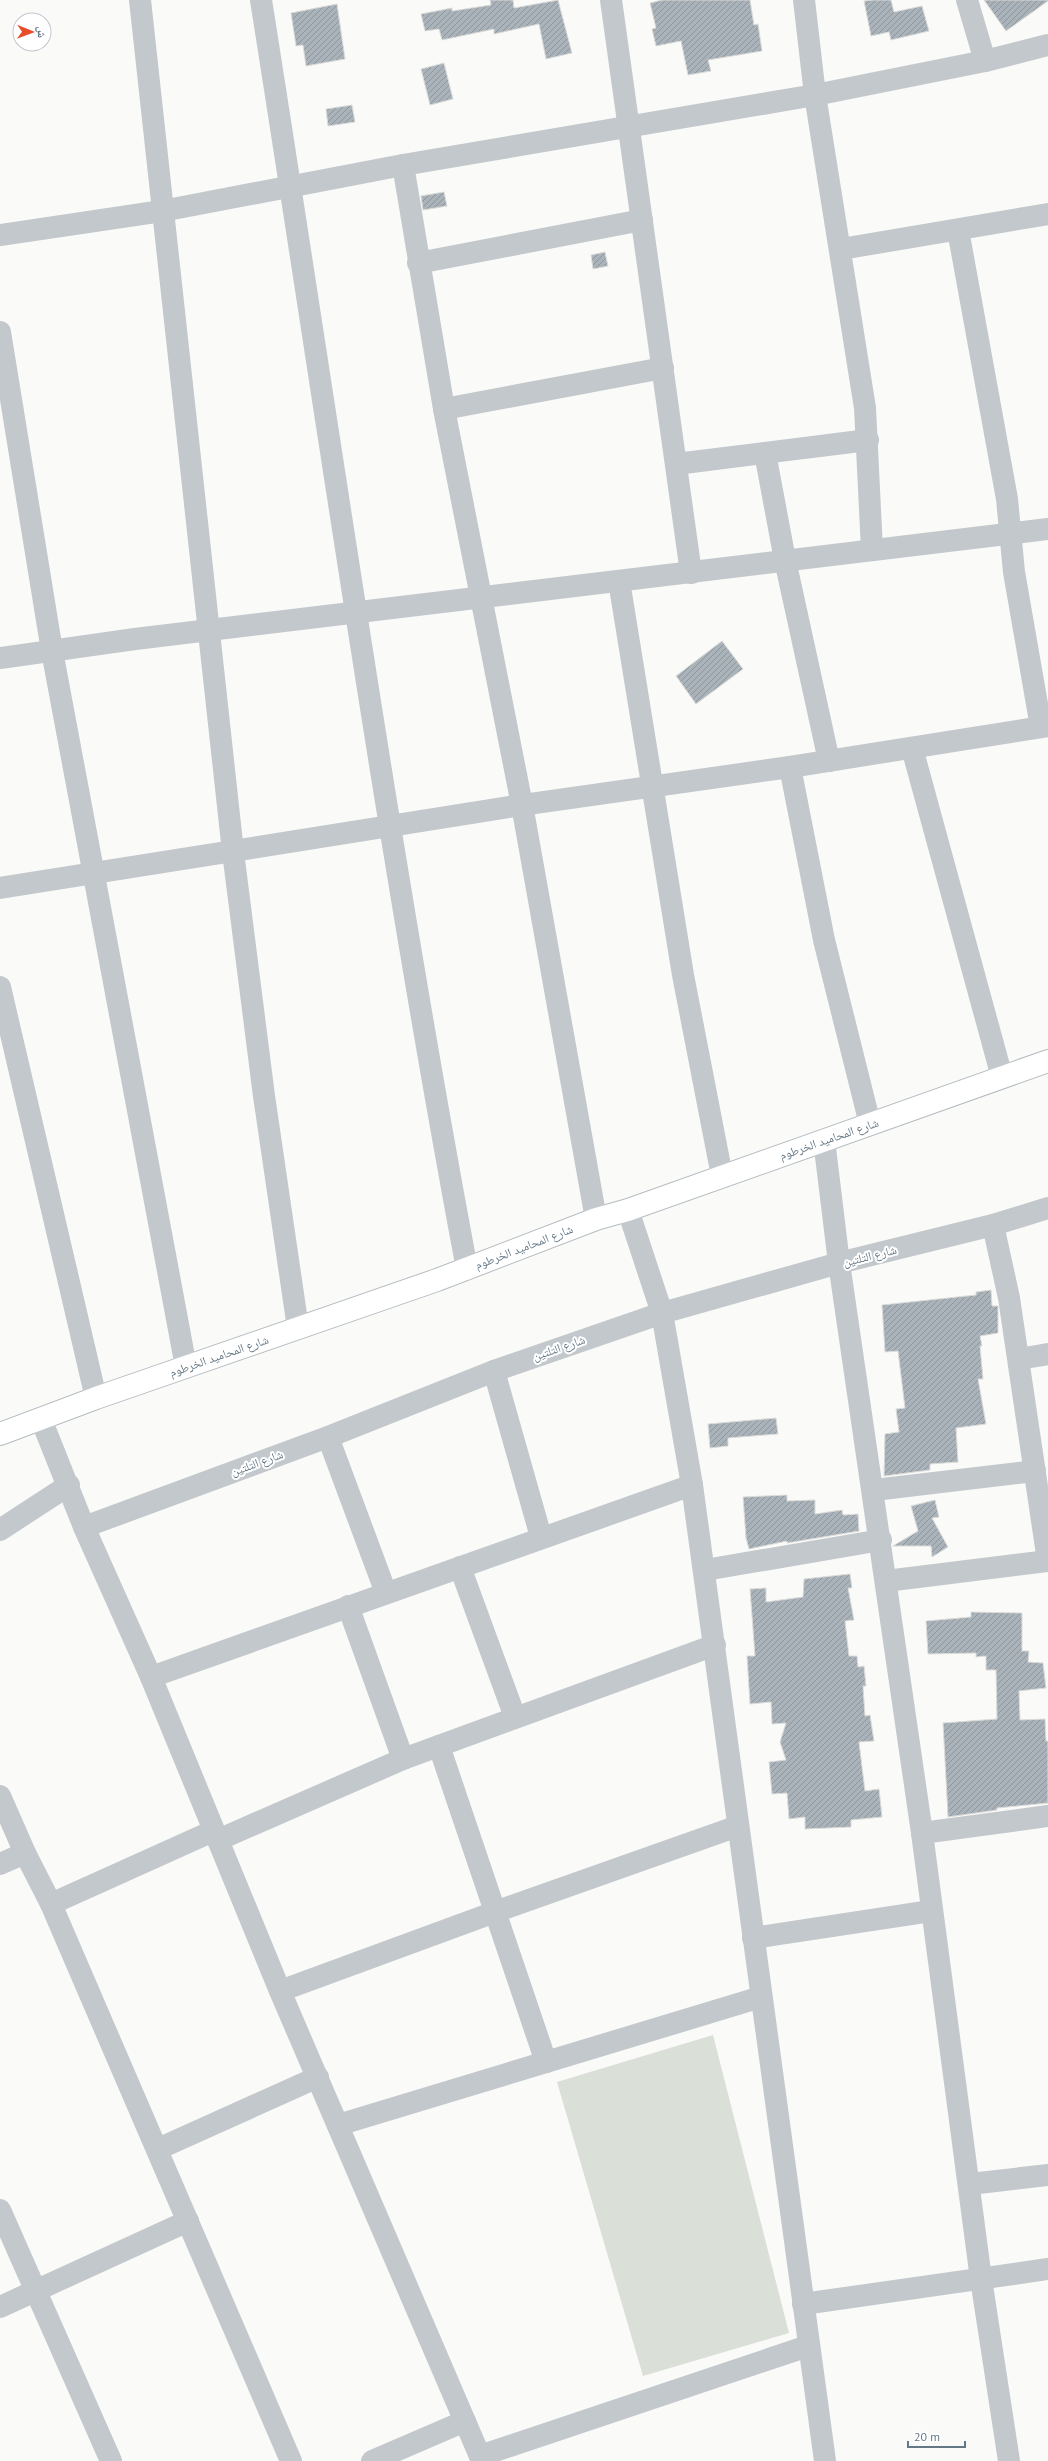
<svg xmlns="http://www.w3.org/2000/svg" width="1048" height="2461" font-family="'PT Sans','Noto Naskh Arabic',sans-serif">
  <defs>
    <pattern id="building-hatch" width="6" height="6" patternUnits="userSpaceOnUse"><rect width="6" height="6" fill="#aab3ba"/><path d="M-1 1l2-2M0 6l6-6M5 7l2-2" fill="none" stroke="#8e969d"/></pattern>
  </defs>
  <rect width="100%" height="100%" fill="#fafaf8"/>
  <!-- green -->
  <path fill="#dadfd7" d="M713 2035 789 2333 643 2376 557 2082Z"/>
  <!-- building -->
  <g fill="url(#building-hatch)" stroke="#dcdcda">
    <path d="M490 0H513L514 8 558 0 572 53 546 59 539 24 494 34V29L442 40 439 29 425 31 421 14 452 8V11L491 5Z"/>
    <path d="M662 0H750L754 25 758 24 762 51 708 60 711 71 688 75 681 41 656 46 652 29 656 28 650 3Z"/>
    <path d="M873 0H891L894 12 922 6 929 31 891 40 889 32 871 36 864 1Z"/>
    <path d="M984 0H1048V1L1006 31Z"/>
    <path d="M337 4 345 59 306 66 303 45 296 46 291 13Z"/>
    <path d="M444 63 453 99 430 105 421 69Z"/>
    <path d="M352 105 355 122 328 126 326 109Z"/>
    <path d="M444 192 447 206 423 210 421 196Z"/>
    <path d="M605 252 608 266 593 269 591 255Z"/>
    <path d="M722 641 743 669 696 704 676 676Z"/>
    <path d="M991 1290 992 1306H998V1333L980 1336 982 1346H980L983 1379H978L986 1424 956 1428 958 1462 930 1464V1470L884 1476 885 1434 899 1432 896 1409 905 1408 898 1351 885 1352 882 1305 976 1295V1292Z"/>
    <path d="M776 1418 778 1434 728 1438V1446L710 1448 708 1424Z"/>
    <path d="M787 1495V1501L815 1500V1514L842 1510 843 1515 858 1514 859 1531 787 1543V1541L749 1549 746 1538 743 1497Z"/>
    <path d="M935 1500 939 1517 932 1518 948 1547 932 1557 931 1546H893L918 1531 911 1506Z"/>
    <path d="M850 1574 852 1588H848L854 1620 845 1621 849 1656H857L858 1667 864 1666 866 1686H863L865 1716 870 1715 874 1741 859 1742 865 1791 879 1789 882 1817 851 1820V1827L805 1829V1817L789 1819 787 1793 772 1794 769 1762 786 1760 780 1742 786 1723 772 1724 771 1702 750 1704 747 1656H755L750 1589 766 1588V1602L803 1597 804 1579Z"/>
    <path d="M971 1612 1022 1613V1651H1029L1028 1662 1043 1663 1046 1688 1019 1691 1020 1720 1045 1719 1046 1741H1048V1803L997 1808V1810L948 1817 943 1723 997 1719 996 1670H986V1656L976 1657V1653L928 1654 926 1621 971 1617Z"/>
  </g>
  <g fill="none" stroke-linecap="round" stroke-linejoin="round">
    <!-- secondary casing -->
    <g stroke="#b5bcc1" stroke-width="24">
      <path id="secondary" d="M0 1434 96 1398 437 1280 596 1219 628 1210 1048 1061"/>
    </g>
    <!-- street -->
    <g stroke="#c3c8cc" stroke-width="22">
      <path d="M140 0 233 852 264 1096 298 1328"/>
      <path d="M261 0C328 423 388 848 467 1269"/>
      <path d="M611 0 691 573"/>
      <path d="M804 0 815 95 865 408 872 550"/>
      <path d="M967 0 985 61"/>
      <path d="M403 165 444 409 522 805 596 1219"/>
      <path d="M958 230 1007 499 1014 572 1041 727"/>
      <path d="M0 235 162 211 403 165 815 95 985 61 1048 45"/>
      <path d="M841 249 1048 214"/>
      <path d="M418 263 642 220"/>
      <path d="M0 332 52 651 186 1367"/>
      <path d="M444 409 663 368"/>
      <path d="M765 453 785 560 829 761"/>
      <path d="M676 464 868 440"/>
      <path d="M619 581 683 975 722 1176"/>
      <path d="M0 658 135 639 1048 529"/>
      <path d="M912 748 1002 1077"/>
      <path d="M790 767 824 940 870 1124"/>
      <path d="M0 888 522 805 790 767 1048 726"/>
      <path d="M0 987 96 1398"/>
      <path d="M824 1140 839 1263 922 1833 981 2279 1009 2461"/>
      <path d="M628 1210 662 1313 692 1485 825 2461"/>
      <path d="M993 1225 1009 1298 1048 1561"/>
      <path d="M1019 1359 1048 1354"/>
      <path d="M494 1371 541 1537"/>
      <path d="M41 1419 84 1527 151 1677 280 1991 482 2461"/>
      <path d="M328 1437 386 1593"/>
      <path d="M874 1490 1035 1471"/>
      <path d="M84 1527 328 1437 494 1371 662 1313 839 1263 993 1225 1048 1208"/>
      <path d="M0 1530 69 1485"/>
      <path d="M460 1567 515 1717"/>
      <path d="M705 1570 881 1540"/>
      <path d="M886 1581 1048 1561"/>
      <path d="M348 1606 403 1759"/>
      <path d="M151 1677 692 1485"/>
      <path d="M439 1746 546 2062"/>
      <path d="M0 1796 25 1853 51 1904 291 2461"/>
      <path d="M922 1833 1048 1816"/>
      <path d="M218 1840 403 1759 715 1645"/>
      <path d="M0 1864 25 1853"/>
      <path d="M51 1904 213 1831"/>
      <path d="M753 1938 931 1911"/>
      <path d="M280 1991 495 1912 738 1826"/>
      <path d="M338 2125 761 1997"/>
      <path d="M158 2149 318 2077"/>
      <path d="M970 2184 1048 2175"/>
      <path d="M0 2210 111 2461"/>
      <path d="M803 2304 1048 2269"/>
      <path d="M0 2307 188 2221"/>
      <path d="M480 2456 808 2346"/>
      <path d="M372 2461 465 2421"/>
    </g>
    <!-- secondary -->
    <use href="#secondary" stroke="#fff" stroke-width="22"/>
  </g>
  <g text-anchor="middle" stroke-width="4" stroke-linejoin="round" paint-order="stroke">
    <!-- street labels -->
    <g font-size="12" fill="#647784" stroke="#fff">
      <text transform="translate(829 1139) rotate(-19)" y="4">شارع المحاميد الخرطوم</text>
      <text transform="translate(524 1247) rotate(-21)" y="4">شارع المحاميد الخرطوم</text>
      <text transform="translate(870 1256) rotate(-14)" y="4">شارع التلتين</text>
      <text transform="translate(559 1348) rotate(-19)" y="4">شارع التلتين</text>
      <text transform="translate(219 1356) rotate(-19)" y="4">شارع المحاميد الخرطوم</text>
      <text transform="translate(257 1463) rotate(-20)" y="4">شارع التلتين</text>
    </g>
  </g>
  <!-- north arrow -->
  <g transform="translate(32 32) rotate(91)"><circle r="19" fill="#ffffff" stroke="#c1c9ce"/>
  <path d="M0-3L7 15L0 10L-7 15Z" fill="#e84d29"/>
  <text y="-6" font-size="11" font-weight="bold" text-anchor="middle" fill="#647784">ش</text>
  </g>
  <!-- scale -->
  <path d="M908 2441v6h57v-6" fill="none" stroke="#647784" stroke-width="2"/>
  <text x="914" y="2441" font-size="12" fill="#647784" stroke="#ffffff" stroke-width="3" paint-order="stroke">20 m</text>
</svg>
